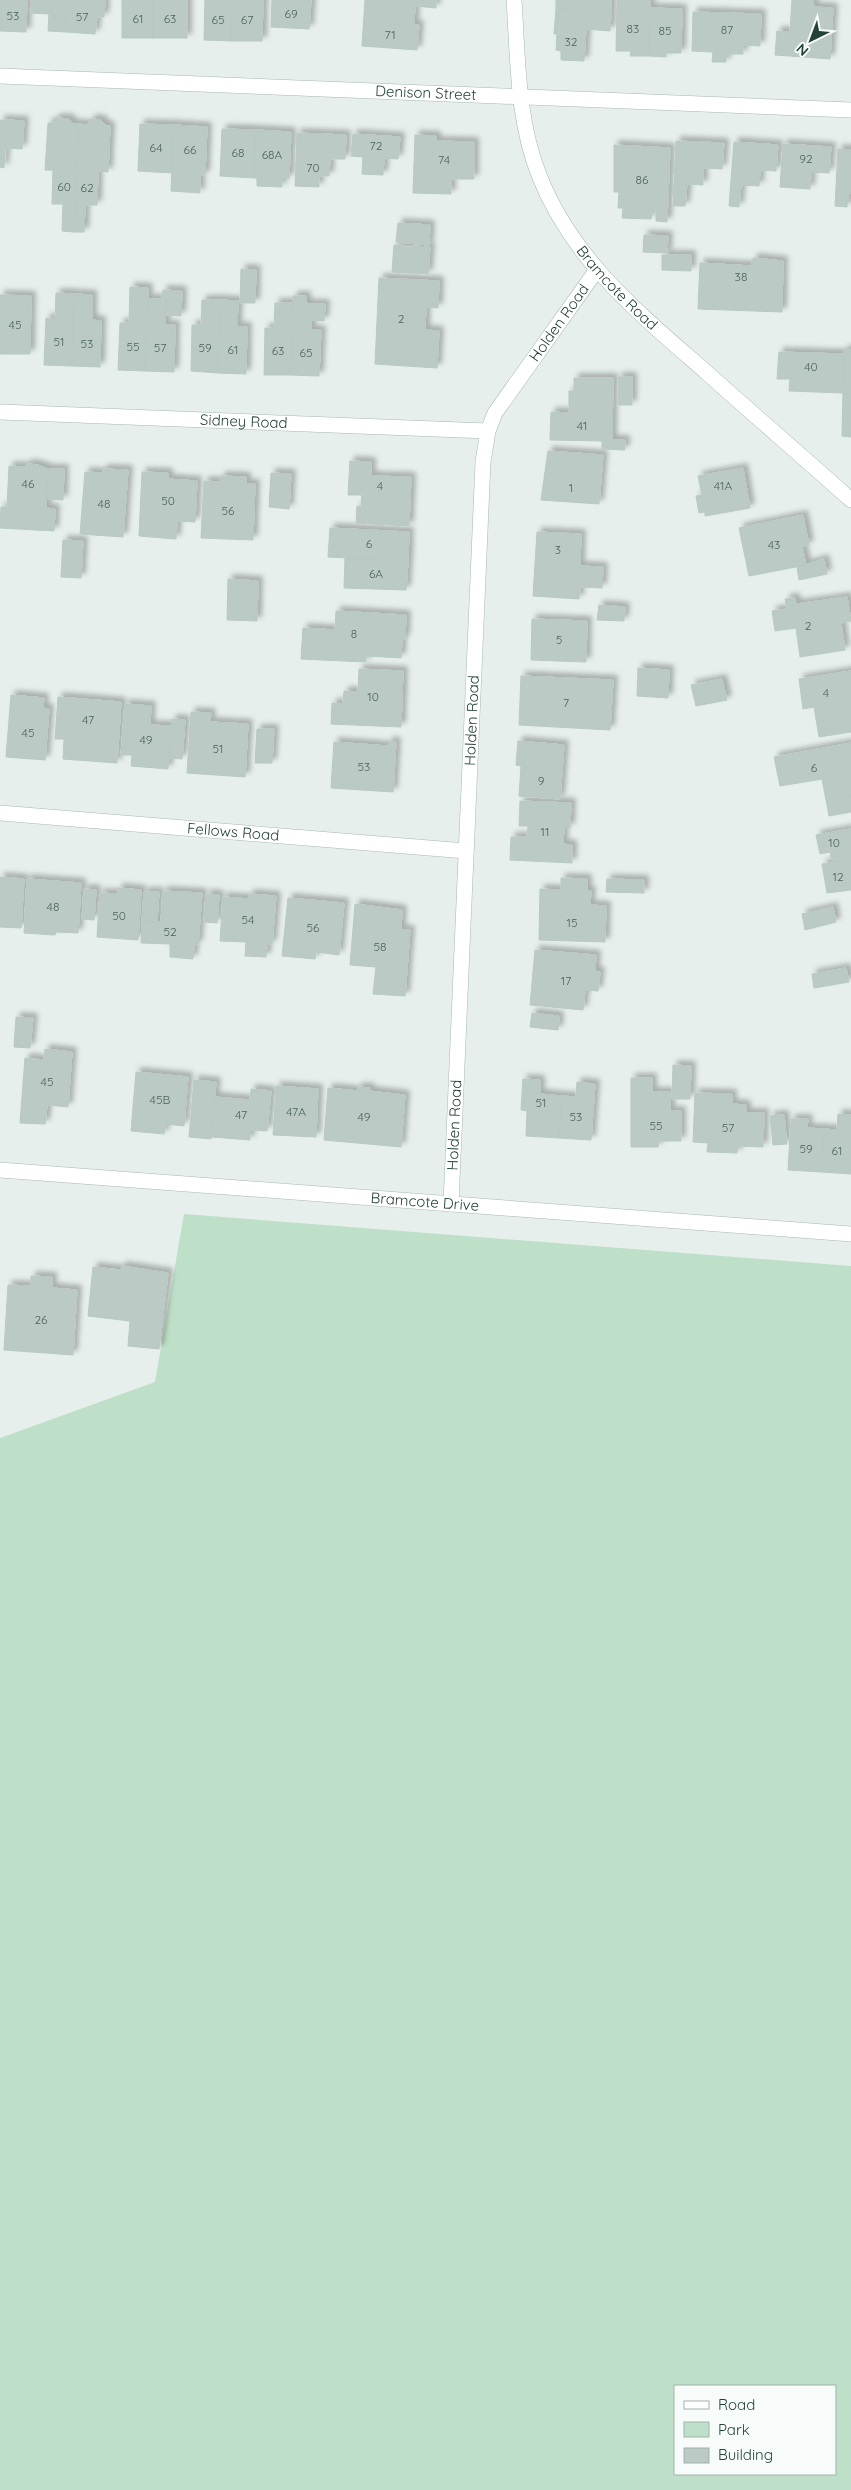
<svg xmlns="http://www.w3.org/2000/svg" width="851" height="2490" font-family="Quicksand,sans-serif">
  <defs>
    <filter id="shadow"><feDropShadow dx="4.5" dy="-4.5" stdDeviation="2.5" flood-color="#0004"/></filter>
  </defs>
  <rect width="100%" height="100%" fill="#e6efeb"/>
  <!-- green -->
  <path fill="#bfe0c8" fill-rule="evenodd" d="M184 1214 851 1266V2490H0V1438L155 1382ZM675 2386H835V2474H675Z"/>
  <!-- building -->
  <g fill="#bbcac4" stroke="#b8c9c2" filter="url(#shadow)">
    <path d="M0 0H27L26 32 0 31Z"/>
    <path d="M32 0H67L66 32 48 31 49 14 31 13Z"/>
    <path d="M67 0H105L104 17H97L95 34 66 32Z"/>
    <rect x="122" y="0" width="31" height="38"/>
    <rect x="153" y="0" width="34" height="38"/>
    <path d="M205 0H232L231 41 204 40Z"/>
    <path d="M232 0H263L262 41H231Z"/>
    <path d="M272 0H311L309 29 271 27Z"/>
    <path d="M365 0H436V8L415 6 414 25H419L417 50 362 46Z"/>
    <path d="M556 0H611V12L556 9Z"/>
    <path d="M617 0H650L649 56H630L631 51H616Z"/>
    <path d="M792 0H813L814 7 833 8 830 59 775 55 777 31 790 32Z"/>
    <path d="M650 8 682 9 681 53H666V57L649 56Z"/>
    <path d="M556 9 611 12 610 31 586 29 584 61 561 60V51L556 50 557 34H554Z"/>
    <path d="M693 12 761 14 760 46 743 45V54H726V62H712L713 52 692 51Z"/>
    <path d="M57 118 69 119 73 124H79L74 232 62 231 63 204H52L53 170H45L48 123H52Z"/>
    <path d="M92 119 101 120 106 126H110L108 172 98 171 97 205H85L84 232H74L79 124 87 125Z"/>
    <path d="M0 120H7L4 168 0 167Z"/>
    <path d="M7 120 24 121 22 149 6 148Z"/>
    <path d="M140 124 174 125 172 173 138 171Z"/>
    <path d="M174 125 207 127 205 175H200V193L171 191Z"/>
    <path d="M222 129 256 130 254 178 220 176Z"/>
    <path d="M256 130 291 132 289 179 282 178V187L257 186V178H254Z"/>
    <path d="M297 133 346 135 345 159H330L329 176H319V187L295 186Z"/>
    <path d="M353 134 400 137 398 159 384 158 383 175 362 174 363 157 351 156Z"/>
    <path d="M415 135 436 136V141L474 142V179H451V194L413 193Z"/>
    <path d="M676 141 724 143 722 169 703 168V185L687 184 685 206H673Z"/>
    <path d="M734 142 778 145 776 171 760 170 759 186 741 185 739 207 729 206Z"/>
    <path d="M783 144 831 147 829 173 811 172 810 189 780 187Z"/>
    <path d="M614 145 670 148 667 222 656 221V210H652L651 219 622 218 623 208H618L619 192H614Z"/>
    <path d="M838 149 851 150V193H848L847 207 835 206Z"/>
    <path d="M398 223 430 225 429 245 396 242Z"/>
    <path d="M644 235 668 236 667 253 643 252Z"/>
    <path d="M394 245 430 247 428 274 392 272Z"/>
    <path d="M662 255H691V271L662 270Z"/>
    <path d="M753 258 783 261 782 312 698 309 700 263 752 266Z"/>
    <path d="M241 269 256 270 255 303H240Z"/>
    <path d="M379 278 439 281 438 308 426 307 425 330 439 331 437 368 375 364Z"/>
    <path d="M130 287 148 288 145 371 118 370 120 323H129Z"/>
    <path d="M163 290 182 291 181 316 166 315V299H162Z"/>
    <path d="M56 293 74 294 72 366 44 365 46 318 55 319Z"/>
    <path d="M74 294 92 295V320L101 321 100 367 72 366Z"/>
    <path d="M0 295 31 296 30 354H0Z"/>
    <path d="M293 296H306V303L311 304V330H321L319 376 291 375Z"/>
    <path d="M148 299H166L165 325H175L174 372 145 371Z"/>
    <path d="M202 300H220L218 373 191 371 192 325H201Z"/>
    <path d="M220 300 238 301 237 327H247L246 374 218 373Z"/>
    <path d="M275 303H293L291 375H264L265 328H274Z"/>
    <path d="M311 304H325L324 321 311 320Z"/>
    <path d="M844 350H851V437L842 436Z"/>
    <path d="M779 352 844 354 843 393 789 391 790 379H777Z"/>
    <rect x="618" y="377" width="14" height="28"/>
    <path d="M574 378H613L612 440H625V450L602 449V441L550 440 551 412 569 413V391H574Z"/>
    <path d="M548 451 603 455 599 504 541 500Z"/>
    <path d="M350 461 371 462V476L411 477 409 526 356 523 357 506 361 507 362 495H348Z"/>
    <path d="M28 464 38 465 48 469 46 508 55 509 54 531 0 528 1 507H7L9 466 24 467Z"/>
    <path d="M743 468 750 508 705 516V512L699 513 696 496 702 495 698 476Z"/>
    <path d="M48 469H64L63 500 47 499Z"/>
    <path d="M103 469 128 470 123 537 80 534 85 472 103 473Z"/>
    <path d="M142 472 168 473V479L197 481 195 522 177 521 176 539 139 536Z"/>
    <path d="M271 473 291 474 289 509 269 507Z"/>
    <path d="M221 476 246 477V484H255L253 540 201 538 204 481 220 482Z"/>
    <path d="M803 515 809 545 802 546 806 565 749 576 739 528Z"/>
    <path d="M330 528 409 532 408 561 328 557Z"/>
    <path d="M537 532 581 534 580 566 603 567 602 588 580 587 579 599 533 596Z"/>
    <path d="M63 540 83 541 81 578 61 577Z"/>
    <path d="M345 558 408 561 406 590 344 588Z"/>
    <path d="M824 559 827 574 799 580 797 567Z"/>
    <path d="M228 579 258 581 257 621 227 620Z"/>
    <path d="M847 597 851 621 841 623 845 650 800 657 796 628 775 631 772 611 787 609 785 599 795 598 796 604Z"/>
    <path d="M599 605 625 607 624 621 597 620Z"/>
    <path d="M336 611 406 615 405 639H402L401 658 366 656V662L301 659 303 628 335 630Z"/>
    <path d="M532 619 587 621 586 662 531 660Z"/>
    <path d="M638 668 669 670 668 698 637 696Z"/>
    <path d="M359 669 403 671 401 727 331 724 332 703 343 704 344 691 358 692Z"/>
    <path d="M851 671V732L819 737 814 707 803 709 799 679Z"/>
    <path d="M521 676 613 680 610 730 519 725Z"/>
    <path d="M722 679 727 700 696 706 691 685Z"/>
    <path d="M11 695 44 698 43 708 49 709 45 760 6 757Z"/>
    <path d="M58 697 121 702 117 763 63 759 64 739H55Z"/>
    <path d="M125 704 151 706 150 725 171 726 168 769 131 766 132 755H121Z"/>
    <path d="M191 712 211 713 210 722 248 724 245 777 187 773Z"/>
    <path d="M172 719 185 720 182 759 169 758Z"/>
    <path d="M257 729H274L272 763H255Z"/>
    <path d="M389 741 396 742 393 792 331 788 334 742 388 746Z"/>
    <path d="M518 741 564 745 560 799 519 796 521 766 516 765Z"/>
    <path d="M851 743V796L826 800 822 779 780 786 774 757Z"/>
    <path d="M851 796V812L829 816 826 800Z"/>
    <path d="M520 801 571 803 570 828 564 827 563 844 572 845V863L510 860 511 837H527L528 826H519Z"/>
    <path d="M851 829V859L832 862 830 852 820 854 816 835Z"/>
    <path d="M851 859V890L827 893 822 864Z"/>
    <path d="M0 877 24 879 21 928 0 927Z"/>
    <path d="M561 878 587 879V891H591L590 905 606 906 605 942 539 940 540 889 561 890Z"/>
    <path d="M27 879 81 883 78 933 56 932 55 935 24 933Z"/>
    <path d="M607 879 644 880V893L606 892Z"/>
    <path d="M118 888 141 890 138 940 97 937 100 893 118 894Z"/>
    <path d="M84 889 96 890 94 920 82 919Z"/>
    <path d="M163 891 202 893 198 944H194L193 959 170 957V944L141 943 142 921 161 922Z"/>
    <path d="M144 892H159L157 922 142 921Z"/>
    <path d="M206 894 219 895 217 923 204 922Z"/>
    <path d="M249 894 276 896 272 944H267L266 957 245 956 246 942 220 941 223 897 249 899Z"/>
    <path d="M288 898 344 903 339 955 316 952 315 959 282 956Z"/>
    <path d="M355 904 402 910 401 930H410L405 996 373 994 376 967 350 965Z"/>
    <path d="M833 907 836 922 805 930 802 914Z"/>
    <path d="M535 950 596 955 595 971 600 972 598 991 585 990 583 1010 530 1005Z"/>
    <path d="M846 968 849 982 814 988 812 974Z"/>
    <path d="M532 1013 559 1016 558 1030 530 1027Z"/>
    <path d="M16 1017 33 1018 30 1048 14 1047Z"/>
    <path d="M45 1049 72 1052 68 1107 47 1105 45 1124 20 1123 25 1058 44 1060Z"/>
    <path d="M673 1065 691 1066 690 1099H672Z"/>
    <path d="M136 1072 188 1077 184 1126 165 1124 164 1134 131 1131Z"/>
    <path d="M631 1078H652V1092H670V1111H681V1141H659L658 1147H631Z"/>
    <path d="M523 1079 540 1080V1094L562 1096 559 1138 526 1136 527 1111 521 1110Z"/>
    <path d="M194 1080 216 1082 211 1139 189 1137Z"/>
    <path d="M577 1082 595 1084 591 1140 559 1138 562 1096 576 1097Z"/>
    <path d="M276 1086 318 1089 316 1137 273 1135Z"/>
    <path d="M358 1087 370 1088 369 1091 405 1095 401 1147 324 1140 328 1088 358 1091Z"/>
    <path d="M251 1089 271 1091 267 1131 250 1130V1140L212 1137 215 1097 250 1100Z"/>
    <path d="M695 1093 732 1094V1104L746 1105V1113H764L763 1147 738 1146 737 1153 707 1152 708 1143 693 1142Z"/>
    <path d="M838 1114 851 1115V1174L821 1172 824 1129 837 1130Z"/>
    <path d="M784 1115 787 1144 773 1145 770 1116Z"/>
    <path d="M791 1119H808L807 1128 824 1129 821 1172 788 1170Z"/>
    <path d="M122 1266 168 1273 159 1349 128 1346 130 1321 88 1316 93 1267 121 1270Z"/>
    <path d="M31 1276 52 1277V1288L77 1290 73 1355 4 1350 8 1285 31 1286Z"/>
  </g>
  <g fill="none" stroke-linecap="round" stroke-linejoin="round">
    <!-- minor casing -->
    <g stroke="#a8b8b2" stroke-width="16">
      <g id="minor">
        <path id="s1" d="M514 0C518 59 517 120 539 175 572 260 640 314 706 372 754 415 803 457 851 500"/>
        <path id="s2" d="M0 76 851 110"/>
        <path id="s3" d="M0 412 488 431"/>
        <path id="s4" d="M0 813 466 851"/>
        <path id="s5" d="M0 1170 851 1234"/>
        <path id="s6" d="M451 1204 483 462 488 431 495 413 596 271"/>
      </g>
    </g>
    <!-- minor -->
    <use href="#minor" stroke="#fff" stroke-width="15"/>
  </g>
  <g text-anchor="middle" stroke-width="4.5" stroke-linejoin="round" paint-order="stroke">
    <!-- number labels -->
    <g font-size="12" fill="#4a645c">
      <text x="291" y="18">69</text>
      <text x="13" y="20">53</text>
      <text x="82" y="21">57</text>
      <text x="138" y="23">61</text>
      <text x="170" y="23">63</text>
      <text x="218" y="24">65</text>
      <text x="247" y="24">67</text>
      <text x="633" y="33">83</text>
      <text x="727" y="34">87</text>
      <text x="665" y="35">85</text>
      <text x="390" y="39">71</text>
      <text x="571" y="46">32</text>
      <text x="376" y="150">72</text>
      <text x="156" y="152">64</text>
      <text x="190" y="154">66</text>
      <text x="238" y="157">68</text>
      <text x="272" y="159">68A</text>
      <text x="806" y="163">92</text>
      <text x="444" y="164">74</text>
      <text x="313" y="172">70</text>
      <text x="642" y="184">86</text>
      <text x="64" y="191">60</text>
      <text x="87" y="192">62</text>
      <text x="741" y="281">38</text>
      <text x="401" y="323">2</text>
      <text x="15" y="329">45</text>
      <text x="59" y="346">51</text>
      <text x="87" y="348">53</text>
      <text x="133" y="351">55</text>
      <text x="160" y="352">57</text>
      <text x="205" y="352">59</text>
      <text x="233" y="354">61</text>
      <text x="278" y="355">63</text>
      <text x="306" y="357">65</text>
      <text x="811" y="371">40</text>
      <text x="582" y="430">41</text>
      <text x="28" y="488">46</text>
      <text x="380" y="490">4</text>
      <text x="723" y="490">41A</text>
      <text x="571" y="492">1</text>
      <text x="168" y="505">50</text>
      <text x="104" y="508">48</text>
      <text x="228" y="515">56</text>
      <text x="369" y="548">6</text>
      <text x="774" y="549">43</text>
      <text x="558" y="554">3</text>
      <text x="376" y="578">6A</text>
      <text x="808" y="630">2</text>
      <text x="354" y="638">8</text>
      <text x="559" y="644">5</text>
      <text x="826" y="697">4</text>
      <text x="373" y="701">10</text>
      <text x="566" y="707">7</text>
      <text x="88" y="724">47</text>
      <text x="28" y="737">45</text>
      <text x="146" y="744">49</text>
      <text x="218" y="753">51</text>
      <text x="364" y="771">53</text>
      <text x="814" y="772">6</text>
      <text x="541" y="785">9</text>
      <text x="545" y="836">11</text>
      <text x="834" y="847">10</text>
      <text x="838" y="881">12</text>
      <text x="53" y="911">48</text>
      <text x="119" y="920">50</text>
      <text x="248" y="924">54</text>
      <text x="572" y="927">15</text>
      <text x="313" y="932">56</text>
      <text x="170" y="936">52</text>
      <text x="380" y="951">58</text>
      <text x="566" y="985">17</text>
      <text x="47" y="1086">45</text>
      <text x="160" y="1104">45B</text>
      <text x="541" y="1107">51</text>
      <text x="296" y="1116">47A</text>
      <text x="241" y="1119">47</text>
      <text x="364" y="1121">49</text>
      <text x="576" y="1121">53</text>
      <text x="656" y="1130">55</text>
      <text x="728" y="1132">57</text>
      <text x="806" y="1153">59</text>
      <text x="837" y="1155">61</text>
      <text x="41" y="1324">26</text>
    </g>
    <!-- street labels -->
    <g font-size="15" fill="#24423a" stroke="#f7fbf9">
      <text dy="5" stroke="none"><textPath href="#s2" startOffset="426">Denison Street</textPath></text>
      <text dy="5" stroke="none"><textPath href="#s1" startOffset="316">Bramcote Road</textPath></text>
      <text dy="5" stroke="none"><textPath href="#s6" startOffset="904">Holden Road</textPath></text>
      <text dy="5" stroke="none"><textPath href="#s3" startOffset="244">Sidney Road</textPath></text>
      <text dy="5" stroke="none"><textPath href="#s6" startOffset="484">Holden Road</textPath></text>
      <text dy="5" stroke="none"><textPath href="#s4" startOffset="234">Fellows Road</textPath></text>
      <text dy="5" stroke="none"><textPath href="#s6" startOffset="79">Holden Road</textPath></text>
      <text dy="5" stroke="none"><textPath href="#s5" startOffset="426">Bramcote Drive</textPath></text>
    </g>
  </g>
  <!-- legend -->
  <rect x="674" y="2385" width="162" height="90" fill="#f7fbf9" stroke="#a3b1ad"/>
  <rect x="684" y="2401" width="25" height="8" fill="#ffffff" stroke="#a3b1ad"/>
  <text x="718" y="2410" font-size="15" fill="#24423a">Road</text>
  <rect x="684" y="2422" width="25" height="15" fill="#bfe0c8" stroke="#a3b1ad"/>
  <text x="718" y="2435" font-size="15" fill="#24423a">Park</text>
  <rect x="684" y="2448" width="25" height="15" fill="#bbcac4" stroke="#a3b1ad"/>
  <text x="718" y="2460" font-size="15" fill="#24423a">Building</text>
  <!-- north arrow -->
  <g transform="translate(811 40) rotate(222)" stroke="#f7fbf9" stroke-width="4" paint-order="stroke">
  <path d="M0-4L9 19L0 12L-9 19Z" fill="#24423a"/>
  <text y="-8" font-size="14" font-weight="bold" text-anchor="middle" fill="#24423a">N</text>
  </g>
</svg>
